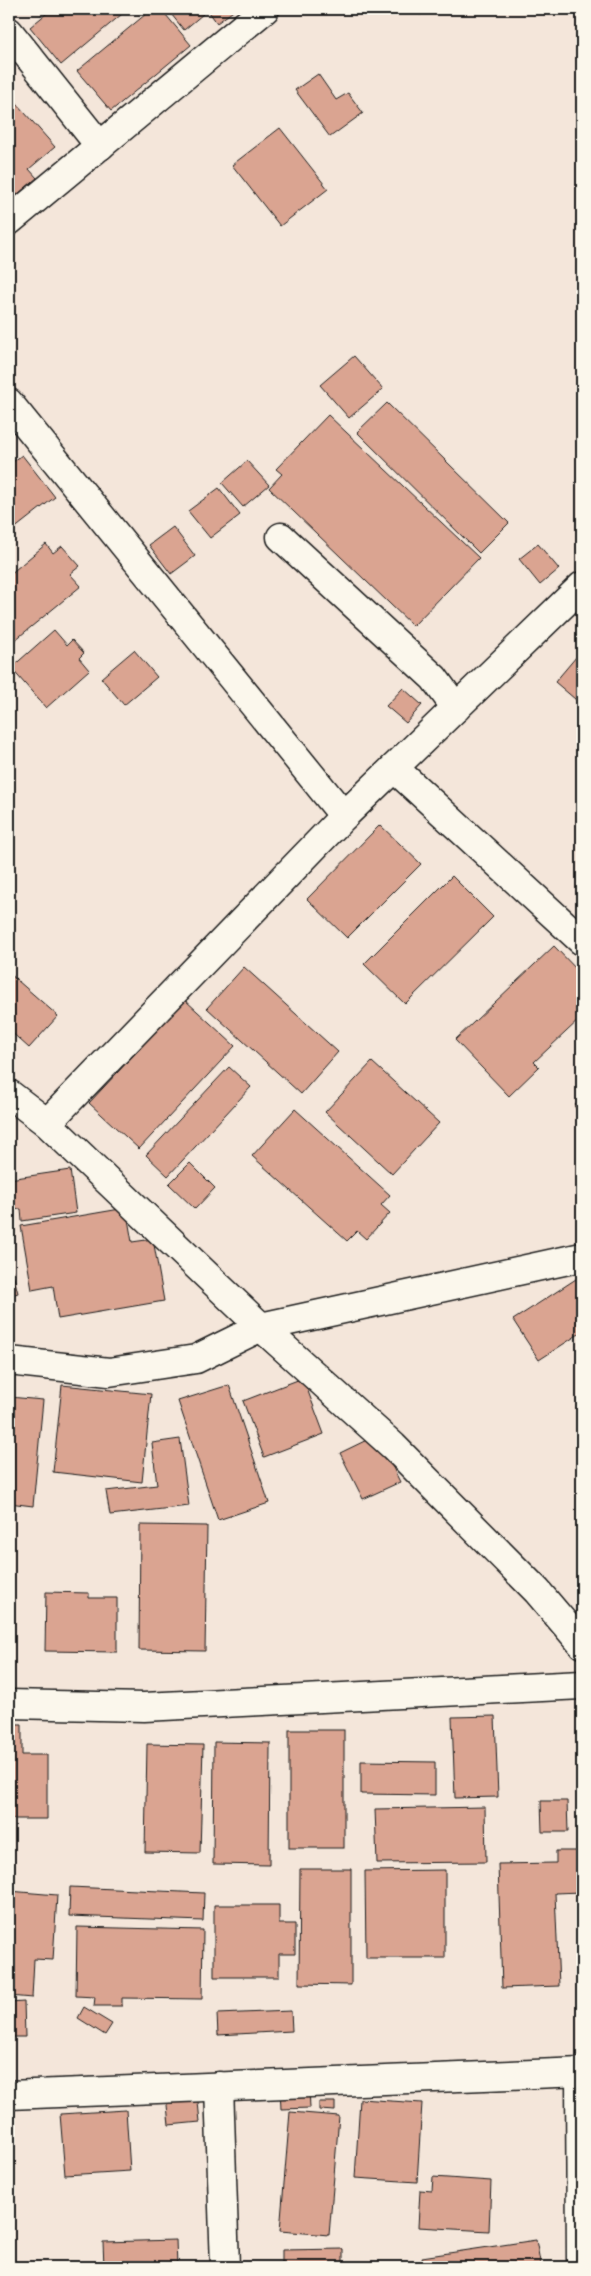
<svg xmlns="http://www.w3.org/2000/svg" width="591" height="2276" font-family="Itim,sans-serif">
  <rect width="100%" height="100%" fill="#f4e6da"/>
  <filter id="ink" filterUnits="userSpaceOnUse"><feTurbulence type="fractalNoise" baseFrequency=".02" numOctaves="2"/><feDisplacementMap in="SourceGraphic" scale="10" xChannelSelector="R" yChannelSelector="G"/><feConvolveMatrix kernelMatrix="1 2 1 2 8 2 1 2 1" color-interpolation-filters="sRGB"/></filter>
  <g filter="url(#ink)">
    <!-- building -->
    <g fill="#daa491" stroke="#1c1c1c">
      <path d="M52 9H128L61 65 30 27Z"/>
      <path d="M152 9H161L191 45 111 111 77 71Z"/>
      <path d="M167 9H199L203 14 184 30Z"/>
      <path d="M207 9H236L217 23Z"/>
      <path d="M416 9H430L420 15Z"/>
      <path d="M318 74 336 100 348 93 363 113 330 137 295 90Z"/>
      <path d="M9 95 55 147 29 169 37 178 12 199 9 196Z"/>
      <path d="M280 128 328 189 280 226 232 165Z"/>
      <path d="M354 356 383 389 349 418 320 385Z"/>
      <path d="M387 403 509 523 479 553 357 432Z"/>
      <path d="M328 415 479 558 413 626 269 488 282 474 276 469Z"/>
      <path d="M22 455 55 497 9 533V465Z"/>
      <path d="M247 461 269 485 243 507 222 483Z"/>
      <path d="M219 488 240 515 210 538 188 511Z"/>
      <path d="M173 527 195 556 171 574 149 545Z"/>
      <path d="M46 544 53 553 62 546 80 566 70 574 81 586 9 645V575Z"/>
      <path d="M538 544 559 569 540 585 519 559Z"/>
      <path d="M54 630 67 645 72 640 84 653 79 658 89 670 46 708 11 668Z"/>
      <path d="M134 650 157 677 124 705 101 678Z"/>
      <path d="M582 650V705L555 682Z"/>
      <path d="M403 688 422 705 406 723 386 706Z"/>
      <path d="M380 825 421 864 347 938 307 899Z"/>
      <path d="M452 876 493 917 405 1004 364 964Z"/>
      <path d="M554 946 582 975V1017L534 1062 539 1067 509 1096 455 1040Z"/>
      <path d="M244 967 338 1052 301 1094 207 1008Z"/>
      <path d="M9 973 58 1016 29 1048 9 1030Z"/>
      <path d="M185 1000 235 1046 139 1149 89 1103Z"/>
      <path d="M372 1062 439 1123 392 1174 325 1112Z"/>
      <path d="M229 1067 251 1087 168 1176 146 1155Z"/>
      <path d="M582 1099V1115L574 1106Z"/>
      <path d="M295 1109 390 1195 381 1205 390 1213 366 1239 357 1231 347 1241 252 1156Z"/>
      <path d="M190 1163 215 1188 195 1209 169 1184Z"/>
      <path d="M70 1170 76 1213 22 1221 21 1209 9 1210V1179Z"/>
      <path d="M126 1208 132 1242 153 1239 164 1301 58 1319 53 1286 32 1290 21 1226Z"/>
      <path d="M12 1270 18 1293 9 1296V1271Z"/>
      <path d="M576 1279 582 1288V1332L539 1360 513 1320Z"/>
      <path d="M303 1378 324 1434 264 1457 243 1401Z"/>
      <path d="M62 1385 151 1394 142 1482 53 1472Z"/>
      <path d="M229 1385 269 1503 218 1520 178 1401Z"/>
      <path d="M9 1397 43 1400 33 1506 9 1503Z"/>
      <path d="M377 1435 400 1482 363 1499 340 1453Z"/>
      <path d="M180 1439 189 1506 110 1515 106 1491 157 1485 152 1443Z"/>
      <path d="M140 1525 207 1526 205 1651 139 1650Z"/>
      <path d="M46 1592 89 1593V1598H117V1652L45 1651Z"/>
      <path d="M495 1716 498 1797 455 1798 452 1717Z"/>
      <path d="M9 1724H22V1755H47V1819H9Z"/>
      <rect x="289" y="1730" width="55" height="118"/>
      <path d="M214 1742 270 1743 269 1865 213 1864Z"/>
      <path d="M147 1744 203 1745 200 1853 145 1852Z"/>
      <path d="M361 1761 435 1762V1795L361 1794Z"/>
      <path d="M541 1801H567L568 1832H542Z"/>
      <path d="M485 1807 486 1862 377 1863 375 1809Z"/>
      <path d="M556 1851H582V1916L581 1892 555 1893 559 1986 502 1988 498 1864 556 1863Z"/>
      <path d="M300 1869H351V1985L299 1984Z"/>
      <path d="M445 1870V1958H366L365 1871Z"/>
      <path d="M70 1887 204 1893 203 1921 69 1916Z"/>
      <path d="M9 1891 57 1895 53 1960 34 1959 32 1998 9 1996Z"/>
      <path d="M214 1905H279V1924H295V1954H279V1977H214Z"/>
      <path d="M77 1927 203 1930 202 1999 122 1998V2006H94L95 1997 76 1996Z"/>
      <path d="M24 2002 25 2037H9V2003Z"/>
      <path d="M84 2007 112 2024 105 2035 78 2018Z"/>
      <path d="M291 2011 292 2031 218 2035 217 2014Z"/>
      <path d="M309 2088 310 2108 281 2109 280 2089Z"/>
      <path d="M197 2092 200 2122 169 2125 166 2095Z"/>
      <path d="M360 2099 422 2103 417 2182 355 2178Z"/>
      <path d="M319 2102H335V2111L319 2110Z"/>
      <path d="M126 2110 130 2171 65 2175 60 2114Z"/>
      <path d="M290 2112 339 2116 329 2235 280 2231Z"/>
      <path d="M433 2177 491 2181 489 2231 418 2227 420 2190 432 2191Z"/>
      <path d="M176 2240 177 2267H104L103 2242Z"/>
      <path d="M536 2240 541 2267H424L422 2257Z"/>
      <path d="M343 2249V2267H282V2250Z"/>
    </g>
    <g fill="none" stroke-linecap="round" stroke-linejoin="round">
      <!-- minor casing -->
      <g stroke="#1c1c1c" stroke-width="31">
        <g id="minor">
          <path d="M9 32 100 146"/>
          <path d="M9 221 265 9"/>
          <path d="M9 403 344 816"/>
          <path d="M281 537 434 678 456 708"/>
          <path d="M394 768 582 941"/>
          <path d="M9 1094 47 1123 261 1327 393 1446 537 1591 582 1644"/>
          <path d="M47 1123 344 816 582 586"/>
          <path d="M9 1361 109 1372 196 1359 261 1327 582 1257"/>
          <path d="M9 1704 144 1707 582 1685"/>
          <path d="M580 2072 581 2267"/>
          <path d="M219 2086 225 2267"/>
          <path d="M9 2095 582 2072"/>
        </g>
      </g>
      <!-- minor -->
      <use href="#minor" stroke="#fbf7ec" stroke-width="28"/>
    </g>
  </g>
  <!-- margin -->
  <rect width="591" height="2276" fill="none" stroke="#fbf7ec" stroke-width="30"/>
  <rect x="15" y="15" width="561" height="2246" fill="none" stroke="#1c1c1c" stroke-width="2" filter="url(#ink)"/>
</svg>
